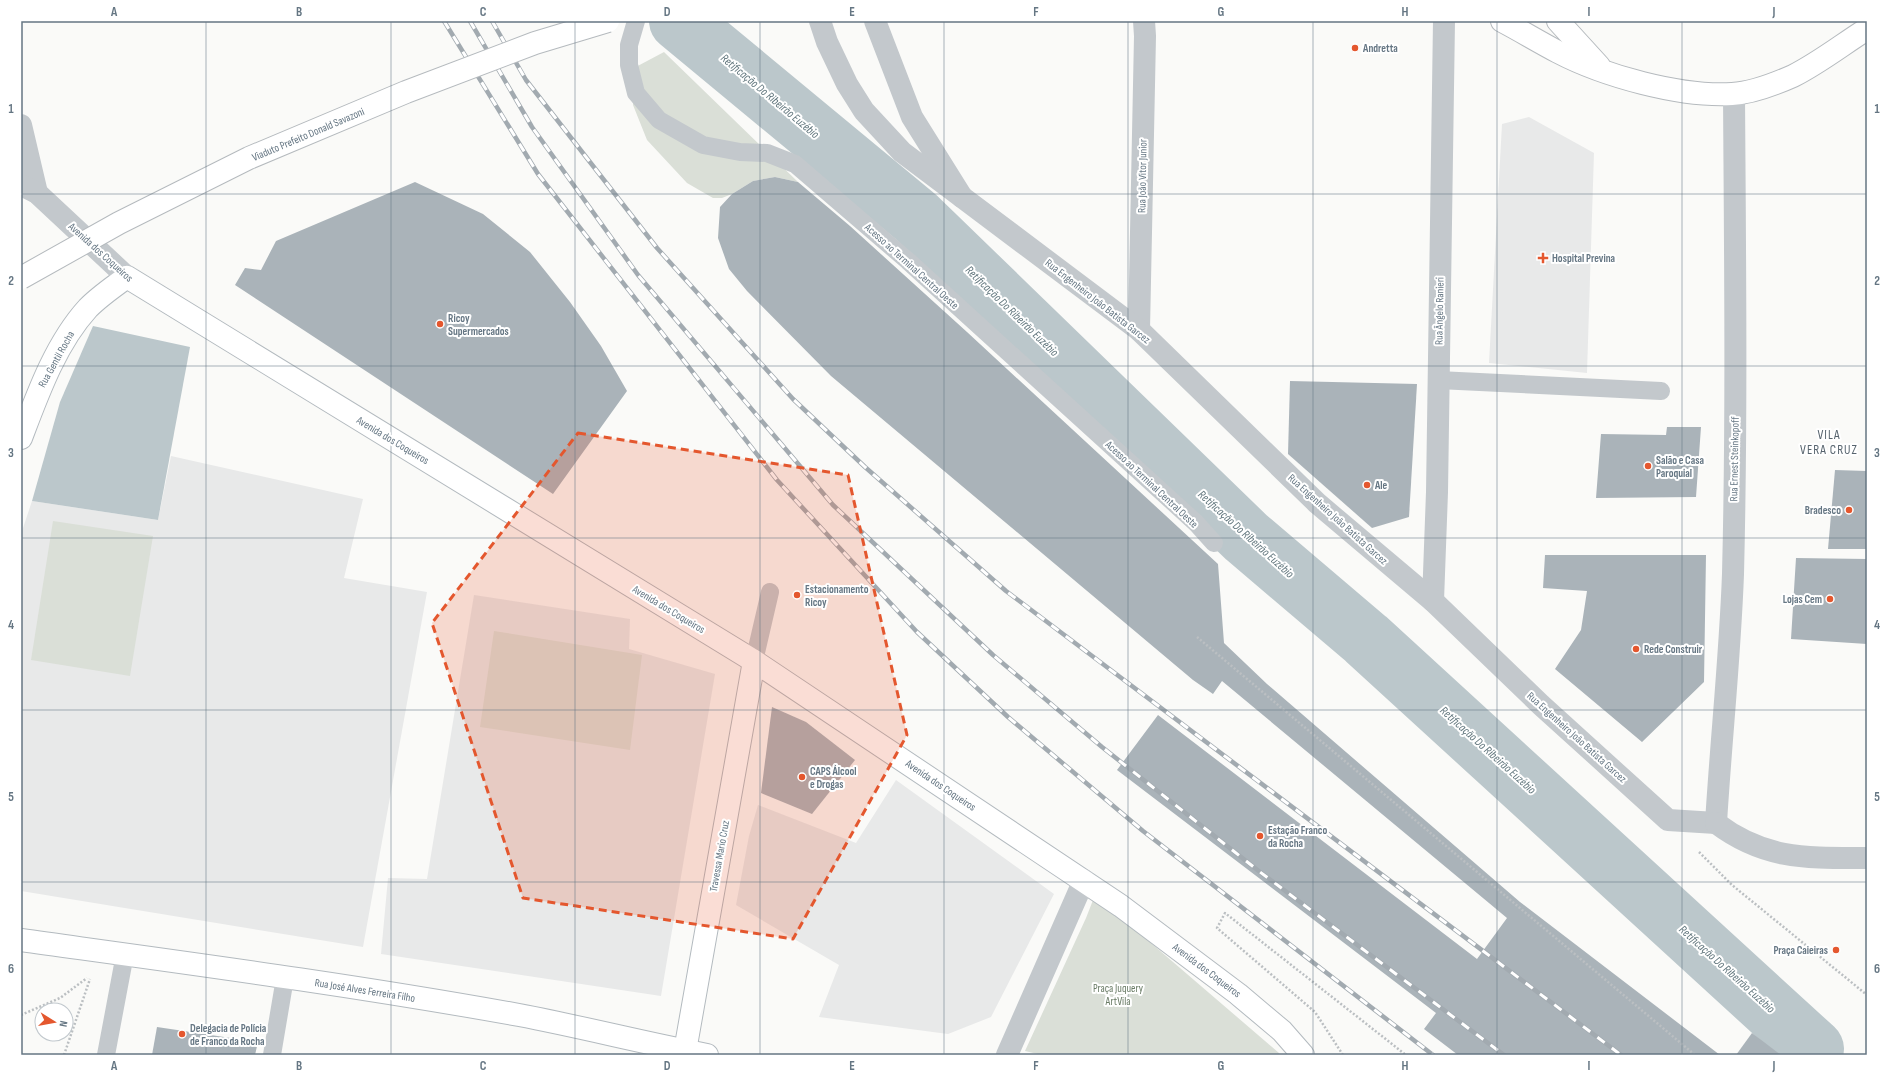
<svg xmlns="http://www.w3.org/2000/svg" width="1888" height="1076" font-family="'Sofia Sans Condensed',sans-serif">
  <rect width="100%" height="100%" fill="#fafaf8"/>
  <!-- built -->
  <g fill="#e8e9e9">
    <path d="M1529 117 1594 153 1587 373 1489 363 1502 124Z"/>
    <path d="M171 456 363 499 344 578 427 592 363 947 21 891V534L32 501 158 520Z"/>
    <path d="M474 595 630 619 629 649 715 674 661 996 381 954 388 878 427 879Z"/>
    <path d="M896 780 1054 894 991 1017 948 1034 819 1017 839 965 736 905 749 836 758 805 856 843Z"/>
  </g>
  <!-- green -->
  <g fill="#dadfd7">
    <path d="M664 52 798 182 775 177 753 181 732 194 722 198H713L687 183 647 140 633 105 632 69Z"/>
    <path d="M53 521 153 536 130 676 31 660Z"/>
    <path d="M494 631 642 655 630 750 480 727Z"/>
    <path d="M1095 895 1279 1053 1280 1055H1042L1025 1051 1086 918Z"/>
  </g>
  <!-- water -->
  <path fill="#bbc7cb" d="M93 326 190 347 158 520 32 501 60 402Z"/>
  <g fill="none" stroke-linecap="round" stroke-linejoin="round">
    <!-- river -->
    <path stroke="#bbc7cb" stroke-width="60" d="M679 21 916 217 1246 537 1366 639 1814 1049"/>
  </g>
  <!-- building -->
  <g fill="#aab3b9">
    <path d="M775 177 798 182 850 226 967 332 1218 564 1224 643 1267 684 1520 902 1720 1055H1458L1424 1029 1436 1013 1117 770 1158 715 1477 959 1507 918 1222 681 1213 694 1193 680 831 376 747 291 729 269 718 238 720 207 732 194 753 181Z"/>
    <path d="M415 182 483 214 530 252 570 302 601 346 627 391 553 494 235 285 245 268 261 270 276 241Z"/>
    <path d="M1290 381 1417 384 1409 517 1372 528 1288 454Z"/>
    <path d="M1667 427H1701L1696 497 1596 498 1601 434 1666 435Z"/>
    <path d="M1835 470 1867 471V549H1828Z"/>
    <path d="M1545 555H1706L1704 682 1642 742 1555 669 1581 630 1587 591 1543 588Z"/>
    <path d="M1796 558 1867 559V644L1791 639Z"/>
    <path d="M772 707 806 722 855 760 812 814 761 793Z"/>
    <path d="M157 1027 258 1042 255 1055H152Z"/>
    <path d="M1752 1033 1781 1055H1736Z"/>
  </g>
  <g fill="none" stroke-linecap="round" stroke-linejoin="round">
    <!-- secondary casing -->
    <g stroke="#b3babf" stroke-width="24">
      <g id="secondary">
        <path d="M21 438C38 393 56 343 88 308 100 296 113 287 127 277L754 661 1121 906 1238 994 1282 1031 1303 1055"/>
        <path d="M21 940C187 963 354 985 519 1015 582 1027 644 1043 707 1055"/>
        <path d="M685 1051 754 661"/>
      </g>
    </g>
    <!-- primary casing -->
    <g stroke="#b5babe" stroke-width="24">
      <g id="primary">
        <path d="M1502 21C1521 31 1539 42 1558 52 1604 76 1680 97 1732 94 1752 93 1775 84 1793 76 1819 63 1843 44 1867 29"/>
        <path d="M1558 21 1599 66"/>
      </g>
    </g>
    <!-- path -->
    <g stroke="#bbbfc2" stroke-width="2.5" stroke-dasharray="2 2" stroke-linecap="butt">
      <path d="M1197 637 1695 1055"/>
      <path d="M1699 852 1732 885 1867 995"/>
      <path d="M21 1015 60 998 87 978"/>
      <path d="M64 1055 90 979"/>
      <path d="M1343 1055 1315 1012 1217 928 1225 913 1406 1055"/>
    </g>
    <!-- service -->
    <g stroke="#c3c8cc" stroke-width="18">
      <path d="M636 21 629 45V65L636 93 659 120 703 145 740 152 767 153 795 164 908 261 1196 523 1214 543"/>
      <path d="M1438 380 1661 391"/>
      <path d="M754 661 770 592"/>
      <path d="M106 1055 125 954"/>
      <path d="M272 1055 285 978"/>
    </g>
    <!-- minor -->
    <g stroke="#c3c8cc" stroke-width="22">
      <path d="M875 21 912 117 962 197"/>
      <path d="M21 125 37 193"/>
      <path d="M21 185 37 193 127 277"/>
      <path d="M1139 330 1145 36 1144 21"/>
      <path d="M1433 601 1437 492 1444 21"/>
      <path d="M1007 1055 1084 880"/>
    </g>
    <!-- tertiary -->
    <g stroke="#c3c8cc" stroke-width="22">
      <path d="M820 21 827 42 847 84 864 111 902 152 1139 330 1317 503 1433 601 1541 705 1668 820 1716 823"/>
      <path d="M1716 823C1721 740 1730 657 1733 574 1737 414 1735 254 1734 94"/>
      <path d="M1716 823C1765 860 1807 858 1867 858"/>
    </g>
    <!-- secondary -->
    <use href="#secondary" stroke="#fff" stroke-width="22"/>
    <!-- primary -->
    <use href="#primary" stroke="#fff" stroke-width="22"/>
    <!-- rail casing -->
    <g stroke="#a2aab0" stroke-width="4.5">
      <g id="rail">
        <path d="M444 21 538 174 777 480 917 632 1008 717 1143 831 1433 1055"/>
        <path d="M470 21 532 127 638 275 833 505 993 655 1102 747 1260 872 1504 1055"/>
        <path d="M492 21 526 80 657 248 793 399 865 467 1006 591 1621 1055"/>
      </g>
    </g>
    <!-- rail -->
    <use href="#rail" stroke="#fff" stroke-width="3" stroke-dasharray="9" stroke-linecap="butt"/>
    <!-- primary-bridge casing -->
    <g stroke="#b5babe" stroke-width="24" stroke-linecap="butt">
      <path id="primary-bridge" d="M21 278 119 223 249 158 406 92 535 43 608 21"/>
    </g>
    <!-- primary-bridge -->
    <use href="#primary-bridge" stroke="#fff" stroke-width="22"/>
  </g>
  <!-- marked area -->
  <path fill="#e4572e" fill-opacity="0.2" stroke="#e4572e" stroke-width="3" stroke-dasharray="8 5" stroke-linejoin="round" d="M578 433 848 475 907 735 793 939 523 898 432 623Z"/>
  <!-- grid -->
  <path fill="none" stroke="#657683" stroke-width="1" stroke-opacity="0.55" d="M206 21V1055M391 21V1055M575 21V1055M760 21V1055M944 21V1055M1128 21V1055M1313 21V1055M1497 21V1055M1682 21V1055M21 194H1867M21 366H1867M21 538H1867M21 710H1867M21 882H1867"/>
  <!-- markers -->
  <g fill="#e4572e" stroke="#fff" stroke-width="1.5">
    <circle cx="1355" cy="48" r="4"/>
    <path d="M1541 252h4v4h4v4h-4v4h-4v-4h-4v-4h4z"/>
    <circle cx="440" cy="324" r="4"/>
    <circle cx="1648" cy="466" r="4"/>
    <circle cx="1367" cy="485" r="4"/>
    <circle cx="1849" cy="510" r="4"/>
    <circle cx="797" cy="595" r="4"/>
    <circle cx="1830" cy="599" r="4"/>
    <circle cx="1636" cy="649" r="4"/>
    <circle cx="802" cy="777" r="4"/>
    <circle cx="1260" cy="836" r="4"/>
    <circle cx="1836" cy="950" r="4"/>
    <circle cx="182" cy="1034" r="4"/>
  </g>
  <g text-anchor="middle" stroke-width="4" stroke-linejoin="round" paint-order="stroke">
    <!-- poi labels -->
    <g font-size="11" font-weight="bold" fill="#657683" stroke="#fff" text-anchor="start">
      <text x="1363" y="52">Andretta</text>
      <text x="1552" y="262">Hospital Previna</text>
      <text x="448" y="322">Ricoy<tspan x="448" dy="13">Supermercados</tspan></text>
      <text x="1656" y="464">Salão e Casa<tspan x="1656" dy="13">Paroquial</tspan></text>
      <text x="1375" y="489">Ale</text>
      <text x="1841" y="514" text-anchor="end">Bradesco</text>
      <text x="805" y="593">Estacionamento<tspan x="805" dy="13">Ricoy</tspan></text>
      <text x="1822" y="603" text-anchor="end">Lojas Cem</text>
      <text x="1644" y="653">Rede Construir</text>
      <text x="810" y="775">CAPS Álcool<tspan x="810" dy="13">e Drogas</tspan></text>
      <text x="1268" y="834">Estação Franco<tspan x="1268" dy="13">da Rocha</tspan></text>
      <text x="1828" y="954" text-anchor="end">Praça Caieiras</text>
      <text x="190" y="1032">Delegacia de Polícia<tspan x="190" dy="13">de Franco da Rocha</tspan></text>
    </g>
    <!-- street labels -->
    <g font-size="11" fill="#657683" stroke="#fff">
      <text transform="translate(308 134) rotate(-23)" y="4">Viaduto Prefeito Donald Savazoni</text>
      <text transform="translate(1142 176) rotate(-89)" y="4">Rua João Vitor Junior</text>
      <text transform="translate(101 252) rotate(42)" y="4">Avenida dos Coqueiros</text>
      <text transform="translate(912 266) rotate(42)" y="4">Acesso ao Terminal Central Oeste</text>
      <text transform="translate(1098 301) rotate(38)" y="4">Rua Engenheiro João Batista Garcez</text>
      <text transform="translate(1439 311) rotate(-89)" y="4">Rua Ângelo Ranieri</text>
      <text transform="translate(56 359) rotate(-61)" y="4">Rua Gentil Rocha</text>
      <text transform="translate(393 440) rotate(31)" y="4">Avenida dos Coqueiros</text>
      <text transform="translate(1734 459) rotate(-89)" y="4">Rua Ernest Steinkopoff</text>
      <text transform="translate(1152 484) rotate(43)" y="4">Acesso ao Terminal Central Oeste</text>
      <text transform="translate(1338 519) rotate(42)" y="4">Rua Engenheiro João Batista Garcez</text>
      <text transform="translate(669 609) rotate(31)" y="4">Avenida dos Coqueiros</text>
      <text transform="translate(1577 737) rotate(42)" y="4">Rua Engenheiro João Batista Garcez</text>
      <text transform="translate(941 785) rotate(34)" y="4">Avenida dos Coqueiros</text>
      <text transform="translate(719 856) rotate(-80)" y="4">Travessa Mario Cruz</text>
      <text transform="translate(1207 970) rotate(37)" y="4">Avenida dos Coqueiros</text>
      <text transform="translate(365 990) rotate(9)" y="4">Rua José Alves Ferreira Filho</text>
    </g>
    <!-- park labels -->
    <g font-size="11" fill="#687a64" stroke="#fff">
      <text x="1118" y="992">Praça Juquery<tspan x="1118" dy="13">ArtVila</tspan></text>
    </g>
    <!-- water labels -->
    <g font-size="12" font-style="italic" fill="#60757c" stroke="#fff">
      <text transform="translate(770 96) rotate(40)" y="4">Retificação Do Ribeirão Euzébio</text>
      <text transform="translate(1012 311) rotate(44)" y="4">Retificação Do Ribeirão Euzébio</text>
      <text transform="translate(1246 534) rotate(42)" y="4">Retificação Do Ribeirão Euzébio</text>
      <text transform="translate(1488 750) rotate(42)" y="4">Retificação Do Ribeirão Euzébio</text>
      <text transform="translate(1727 969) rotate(42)" y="4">Retificação Do Ribeirão Euzébio</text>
    </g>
    <!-- quarter labels -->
    <g font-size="13" letter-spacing="1" fill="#57646e" stroke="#fff">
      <text x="1829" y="439">VILA<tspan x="1829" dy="15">VERA CRUZ</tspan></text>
    </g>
  </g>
  <!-- border -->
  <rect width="1888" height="1076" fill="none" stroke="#ffffff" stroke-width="44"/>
  <!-- north arrow -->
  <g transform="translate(54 1022) rotate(101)"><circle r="19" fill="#ffffff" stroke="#c1c8cd"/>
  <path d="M0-3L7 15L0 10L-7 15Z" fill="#e4572e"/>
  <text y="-6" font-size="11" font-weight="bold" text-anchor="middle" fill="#657683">N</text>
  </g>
  <rect x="22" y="22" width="1844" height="1032" fill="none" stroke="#657683" stroke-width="1.5"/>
  <g font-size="13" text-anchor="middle" font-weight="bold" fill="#657683">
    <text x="114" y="16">A</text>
    <text x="299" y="16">B</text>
    <text x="483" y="16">C</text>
    <text x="667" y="16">D</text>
    <text x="852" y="16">E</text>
    <text x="1036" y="16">F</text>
    <text x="1221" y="16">G</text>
    <text x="1405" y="16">H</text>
    <text x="1589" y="16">I</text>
    <text x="1774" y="16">J</text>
    <text x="11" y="113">1</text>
    <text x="1877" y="113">1</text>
    <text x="11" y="285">2</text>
    <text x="1877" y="285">2</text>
    <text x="11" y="457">3</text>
    <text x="1877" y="457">3</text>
    <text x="11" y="629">4</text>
    <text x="1877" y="629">4</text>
    <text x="11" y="801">5</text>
    <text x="1877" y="801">5</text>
    <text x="11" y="973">6</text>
    <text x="1877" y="973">6</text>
    <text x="114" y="1070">A</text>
    <text x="299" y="1070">B</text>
    <text x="483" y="1070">C</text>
    <text x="667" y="1070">D</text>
    <text x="852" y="1070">E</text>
    <text x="1036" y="1070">F</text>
    <text x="1221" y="1070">G</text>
    <text x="1405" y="1070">H</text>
    <text x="1589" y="1070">I</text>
    <text x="1774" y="1070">J</text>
  </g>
</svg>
